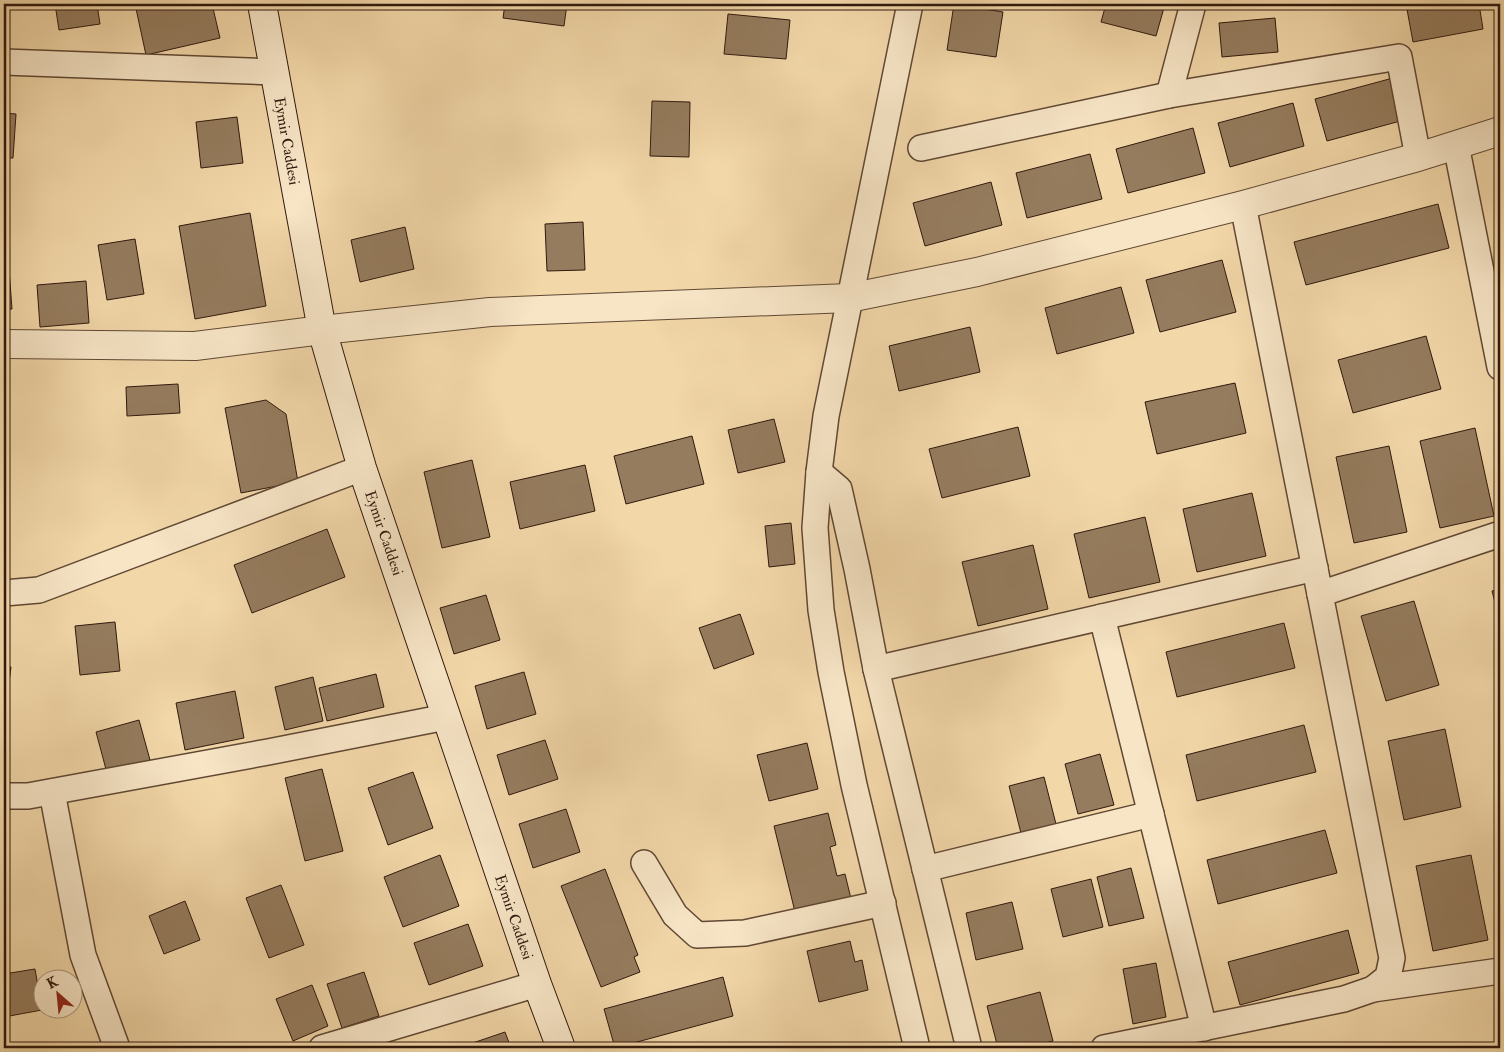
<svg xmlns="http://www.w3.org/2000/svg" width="1504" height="1052" font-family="'IM FELL Double Pica',serif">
  <rect width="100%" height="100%" fill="#f2d7a8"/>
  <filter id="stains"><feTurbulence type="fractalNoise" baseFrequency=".004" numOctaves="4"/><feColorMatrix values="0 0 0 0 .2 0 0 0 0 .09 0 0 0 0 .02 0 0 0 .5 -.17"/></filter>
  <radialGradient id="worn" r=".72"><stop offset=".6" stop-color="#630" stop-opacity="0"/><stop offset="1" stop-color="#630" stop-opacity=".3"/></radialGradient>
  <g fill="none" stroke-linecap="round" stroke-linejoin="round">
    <!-- stream -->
    <path stroke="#7d644b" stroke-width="8" d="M1497 1048H1500"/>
  </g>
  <!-- building -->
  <g fill="#957c5e" stroke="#30190e">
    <path d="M55 4H97L100 24 59 30Z"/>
    <path d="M135 4H212L220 38 146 55Z"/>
    <path d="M505 4H567L564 26 503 18Z"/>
    <path d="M954 4 1003 12 996 57 947 50Z"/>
    <path d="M1106 4H1165L1156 36 1101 22Z"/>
    <path d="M1406 4H1479L1483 29 1413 42Z"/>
    <path d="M728 14 790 20 786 59 724 54Z"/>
    <path d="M1275 18 1278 52 1222 57 1219 23Z"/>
    <path d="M1393 78 1404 120 1327 141 1315 99Z"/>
    <path d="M652 101 690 102 689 157 650 156Z"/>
    <path d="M1293 103 1304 146 1230 167 1218 123Z"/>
    <path d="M4 113 16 114 13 158H4Z"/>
    <path d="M237 117 243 163 201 168 196 122Z"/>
    <path d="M1193 128 1205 173 1128 193 1116 149Z"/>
    <path d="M1090 154 1102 199 1027 218 1016 173Z"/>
    <path d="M991 182 1002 225 925 246 913 203Z"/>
    <path d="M1438 204 1449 248 1306 285 1294 242Z"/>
    <path d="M250 213 266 306 195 319 179 226Z"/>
    <path d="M583 222 585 270 547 271 545 224Z"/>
    <path d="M405 227 414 269 360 282 351 240Z"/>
    <path d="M135 239 144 294 107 300 98 245Z"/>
    <path d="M4 256H8L12 309 4 310Z"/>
    <path d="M1222 260 1236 312 1160 332 1146 280Z"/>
    <path d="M86 281 89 323 40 327 37 285Z"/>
    <path d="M1121 287 1134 333 1057 354 1045 308Z"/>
    <path d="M970 327 980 372 899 391 889 346Z"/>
    <path d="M1426 336 1441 389 1353 413 1338 360Z"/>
    <path d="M1235 383 1246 433 1157 454 1145 402Z"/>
    <path d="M178 384 180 413 127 416 126 387Z"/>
    <path d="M4 398H8L9 460H4Z"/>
    <path d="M266 400 286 414 298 482 241 493 225 408Z"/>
    <path d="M774 419 785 462 738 473 728 430Z"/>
    <path d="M1018 427 1030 476 942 498 929 449Z"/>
    <path d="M1475 428 1494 516 1440 528 1420 441Z"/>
    <path d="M692 436 704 484 626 504 614 456Z"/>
    <path d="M1389 446 1407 532 1354 543 1336 457Z"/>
    <path d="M472 460 490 537 442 548 424 472Z"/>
    <path d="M585 465 595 511 520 529 510 482Z"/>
    <path d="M1252 493 1266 556 1197 572 1183 509Z"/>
    <path d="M1145 517 1160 582 1089 598 1074 534Z"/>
    <path d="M791 523 795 564 769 567 765 526Z"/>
    <path d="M327 529 345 577 252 613 234 565Z"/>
    <path d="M1033 545 1048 609 978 626 962 562Z"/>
    <path d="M1500 589V622L1492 591Z"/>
    <path d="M486 595 500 640 454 654 440 608Z"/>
    <path d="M1414 601 1439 685 1386 701 1361 616Z"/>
    <path d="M740 614 754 654 714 669 699 628Z"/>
    <path d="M115 622 120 671 80 675 75 626Z"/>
    <path d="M1284 623 1295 668 1177 697 1166 652Z"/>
    <path d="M4 666 11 667 6 705 4 704Z"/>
    <path d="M524 672 536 714 487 729 475 686Z"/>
    <path d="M376 674 384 707 327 721 319 688Z"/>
    <path d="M313 677 323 721 285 730 275 687Z"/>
    <path d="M235 691 244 738 185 750 176 703Z"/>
    <path d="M139 720 150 760 107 773 96 732Z"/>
    <path d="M1304 725 1316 772 1197 801 1186 755Z"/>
    <path d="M1445 729 1461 807 1404 820 1388 741Z"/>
    <path d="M545 740 558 779 509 795 497 755Z"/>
    <path d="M807 743 818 789 769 801 757 755Z"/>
    <path d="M1100 754 1114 805 1078 814 1065 764Z"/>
    <path d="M322 769 343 851 305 861 285 778Z"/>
    <path d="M413 772 433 828 388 845 368 788Z"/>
    <path d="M1044 777 1057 828 1022 837 1009 786Z"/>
    <path d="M566 809 580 852 533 868 519 824Z"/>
    <path d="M828 813 836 845 830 847 837 876 845 874 853 907 797 920 774 826Z"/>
    <path d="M1325 830 1337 873 1218 904 1207 860Z"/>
    <path d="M440 855 459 906 403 927 384 877Z"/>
    <path d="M1471 855 1488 940 1433 951 1416 866Z"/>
    <path d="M1131 868 1144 918 1109 926 1097 877Z"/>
    <path d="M605 869 638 955 634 957 640 972 601 987 561 886Z"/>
    <path d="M1091 879 1103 927 1063 937 1051 889Z"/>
    <path d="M281 885 304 945 269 958 246 898Z"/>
    <path d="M185 901 200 940 164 954 149 916Z"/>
    <path d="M1012 902 1023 949 976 960 966 913Z"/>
    <path d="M468 924 483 966 429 985 414 943Z"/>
    <path d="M1348 930 1359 973 1240 1005 1228 962Z"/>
    <path d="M850 941 855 962 862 960 868 990 819 1002 807 951Z"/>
    <path d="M1156 963 1166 1017 1133 1024 1123 969Z"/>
    <path d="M35 969 42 1010 4 1017V974Z"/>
    <path d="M364 972 379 1016 342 1028 327 984Z"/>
    <path d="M723 977 733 1016 615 1048 604 1009Z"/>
    <path d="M312 985 328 1026 293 1041 276 999Z"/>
    <path d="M1040 992 1053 1041 1026 1048H998L987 1006Z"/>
    <path d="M505 1032 511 1048H458Z"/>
    <path d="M75 1043 76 1048H50Z"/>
  </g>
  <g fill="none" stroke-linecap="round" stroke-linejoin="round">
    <!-- minor casing -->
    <g stroke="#604834" stroke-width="28">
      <g id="minor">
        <path d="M910 4 826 416 819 472 815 528 821 610 831 672 854 785 917 1048"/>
        <path d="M4 62 275 72"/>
        <path d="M1169 95 1193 4"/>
        <path d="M1456 145 1500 367"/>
        <path d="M921 148 1169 95 1399 57 1418 157"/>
        <path d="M819 472 839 489 857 569 876 669 969 1048"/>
        <path d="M4 593 39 590 362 468"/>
        <path d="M1320 594 1500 534"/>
        <path d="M1102 617 1204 1028"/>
        <path d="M876 669 1315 568"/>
        <path d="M52 792 83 955 117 1048"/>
        <path d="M4 796H28L268 752 446 717"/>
        <path d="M644 863 675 915 697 935 745 933 883 903"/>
        <path d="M925 869 1151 814"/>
        <path d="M1373 989 1500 971"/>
        <path d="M322 1048 537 984"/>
        <path d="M1104 1048 1344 999 1373 989 1388 977 1392 958 1243 205"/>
      </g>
    </g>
    <!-- tertiary casing -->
    <g stroke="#604834" stroke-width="30">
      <path id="tertiary" d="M4 344 195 346 322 330 490 312 849 298 977 272 1243 205 1418 157 1500 131"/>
    </g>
    <!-- secondary casing -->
    <g stroke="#30190e" stroke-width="30">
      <path id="secondary" d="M262 4 322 330 362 468 537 984 561 1048"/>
    </g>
    <!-- minor -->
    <use href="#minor" stroke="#f7e5c6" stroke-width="25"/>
    <!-- tertiary -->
    <use href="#tertiary" stroke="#f7e5c6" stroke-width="28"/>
    <!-- secondary -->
    <use href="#secondary" stroke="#f7e5c6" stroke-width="28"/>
  </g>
  <g text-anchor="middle" stroke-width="5" stroke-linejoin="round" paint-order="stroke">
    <!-- street labels -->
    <g font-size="15" fill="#30190e" stroke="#f7e5c6">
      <text transform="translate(287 141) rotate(80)" y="5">Eymir Caddesi</text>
      <text transform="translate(384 533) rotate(71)" y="5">Eymir Caddesi</text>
      <text transform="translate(514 917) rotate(71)" y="5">Eymir Caddesi</text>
    </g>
  </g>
  <!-- margin -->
  <rect width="1504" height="1052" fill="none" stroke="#f2d7a8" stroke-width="20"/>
  <rect x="5" y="5" width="1494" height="1042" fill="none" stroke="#30190e" stroke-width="2.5"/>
  <rect x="10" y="10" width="1484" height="1032" fill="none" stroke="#30190e"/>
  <!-- north arrow -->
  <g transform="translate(58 994) rotate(333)"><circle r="24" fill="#f7e5c6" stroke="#a7937c"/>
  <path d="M0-4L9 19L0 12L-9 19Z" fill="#8f2418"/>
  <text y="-8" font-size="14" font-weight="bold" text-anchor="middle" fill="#30190e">K</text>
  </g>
  <rect width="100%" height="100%" filter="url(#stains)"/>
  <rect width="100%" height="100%" fill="url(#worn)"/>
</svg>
